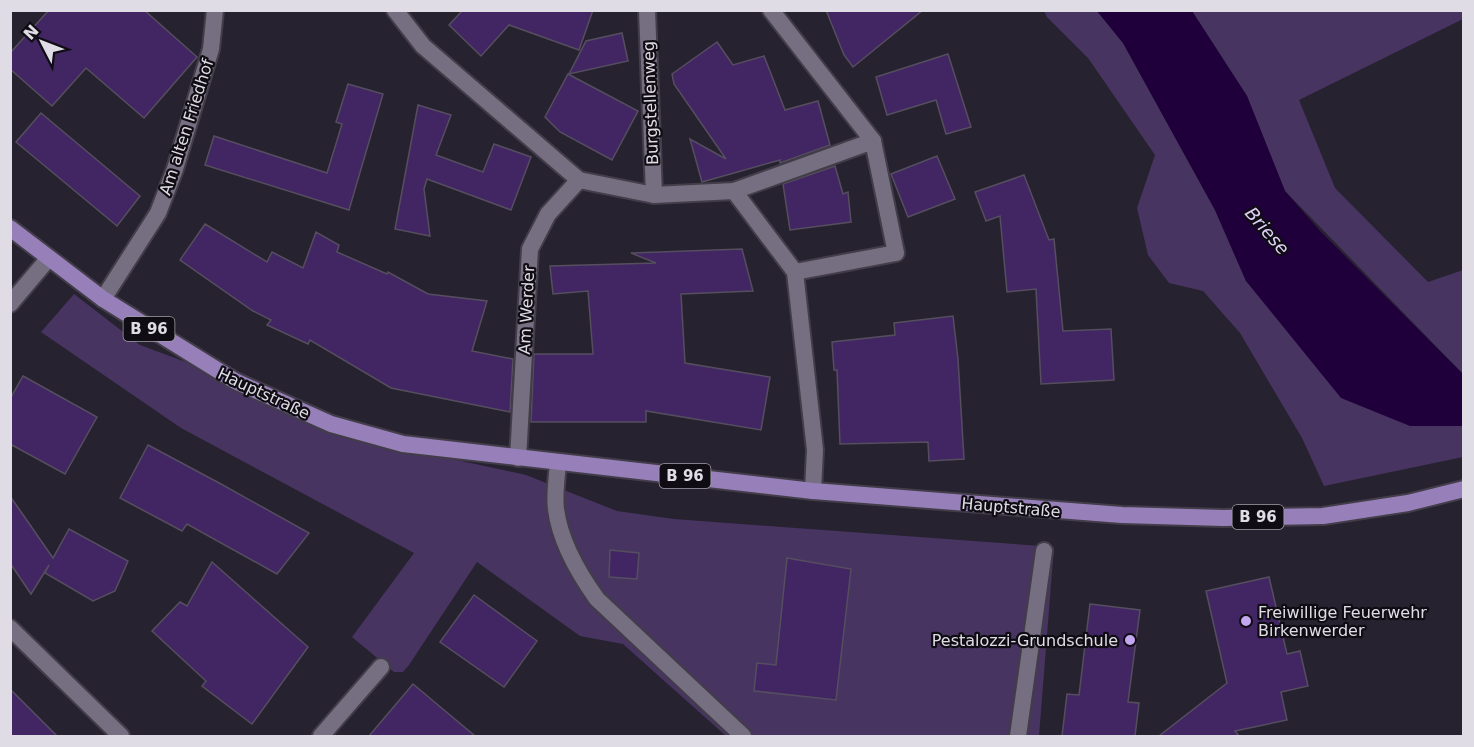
<svg xmlns="http://www.w3.org/2000/svg" width="1474" height="747" font-family="'DejaVu Sans',sans-serif">
  <rect width="100%" height="100%" fill="#272230"/>
  <!-- green -->
  <g fill="#473461">
    <path d="M1044 11H1097L1123 43 1215 210 1246 281 1410 426H1463V457L1324 486 1302 438 1240 333 1203 291 1169 283 1148 255 1137 208 1155 155 1088 58 1047 17Z"/>
    <path d="M1192 11H1463V19L1299 100 1335 188 1428 282 1463 270V374L1285 191 1247 96Z"/>
    <path d="M74 294 140 345 194 365 237 391 279 411 359 439 526 475 617 511 674 519 1054 547 1039 736H726L623 644 580 636 477 562 409 665 403 672H394L352 637 414 553 181 428 41 332Z"/>
  </g>
  <!-- water -->
  <path fill="#20003b" d="M1097 11H1192L1247 96 1285 191 1320 231 1463 374V426H1410L1341 398 1246 281 1215 210 1123 43Z"/>
  <!-- building -->
  <g fill="#422663" stroke="#554e5f" stroke-width="1.5">
    <path d="M49 10H144L197 57 144 118 86 68 52 106 10 69V53Z"/>
    <path d="M463 10H593L579 50 509 25 481 56 449 25Z"/>
    <path d="M826 10H923L853 67 844 55Z"/>
    <path d="M622 33 628 61 569 74 586 41Z"/>
    <path d="M717 42 733 65 764 56 785 110 818 101 830 145 780 163V160L702 182 690 139 726 159 674 84 672 74Z"/>
    <path d="M948 54 971 127 946 134 936 100 887 115 876 77Z"/>
    <path d="M568 74 638 111 612 160 560 132 545 117Z"/>
    <path d="M348 84 383 94 349 210 205 165 214 136 327 173 342 124 336 122Z"/>
    <path d="M418 105 451 115 436 155 483 172 494 144 531 157 511 210 427 179 424 189 430 236 395 229Z"/>
    <path d="M41 113 140 196 117 226 16 142Z"/>
    <path d="M937 156 955 199 908 217 891 174Z"/>
    <path d="M835 166 843 194 848 192 851 222 790 230 783 184Z"/>
    <path d="M1024 175 1049 240 1054 239 1063 331 1111 329 1114 380 1041 384 1036 289 1007 292 1000 216 986 221 975 192Z"/>
    <path d="M205 224 267 262 272 252 303 268 316 232 339 245 337 252 387 274 388 272 428 294 487 301 472 351 513 359 510 412 391 388 310 340 308 344 267 325 271 320 253 311 180 260Z"/>
    <path d="M742 249 753 291 681 294 685 363 770 377 761 430 646 411V422H531L534 354H593L588 291 553 294 550 266 656 263 631 253Z"/>
    <path d="M953 316 958 359 964 459 929 461 928 442 840 444 837 370H834L832 342 895 335 894 323Z"/>
    <path d="M23 376 97 417 65 474 10 444V399Z"/>
    <path d="M148 445 221 484 309 533 277 574 187 524 182 531 120 498Z"/>
    <path d="M10 496 53 558 69 529 128 561 115 591 93 601 45 573 49 565 31 594 10 563Z"/>
    <path d="M610 550 639 553 637 579 609 577Z"/>
    <path d="M787 558 851 569 836 700 754 691 757 663 776 665Z"/>
    <path d="M212 562 308 647 252 724 202 686 206 681 152 631 180 602 187 606Z"/>
    <path d="M1269 577 1287 654 1300 651 1308 686 1281 692 1287 720 1235 731 1239 736H1159L1227 683 1206 591Z"/>
    <path d="M474 595 537 641 504 687 440 642Z"/>
    <path d="M1090 604 1140 610 1128 702 1139 703 1135 736H1062L1067 694 1079 695Z"/>
    <path d="M413 684 475 736H369Z"/>
    <path d="M10 689 57 736H10Z"/>
  </g>
  <g fill="none" stroke-linecap="round" stroke-linejoin="round">
    <!-- minor casing -->
    <g stroke="#423d49" stroke-width="20">
      <g id="minor">
        <path d="M395 10 423 46 579 180 654 195 734 191 873 141"/>
        <path d="M647 10 654 195"/>
        <path d="M771 10 873 141 896 253 795 272"/>
        <path d="M734 191 795 272 815 450 813 491"/>
        <path d="M103 299 158 213 175 169 211 49 215 10"/>
        <path d="M10 304 48 259"/>
        <path d="M518 458 530 249 548 214 579 180"/>
        <path d="M558 462C557 478 554 494 556 509 560 541 579 574 597 599L743 736"/>
        <path d="M10 628 121 736"/>
        <path d="M321 736 381 667"/>
        <path d="M1018 736 1044 551"/>
      </g>
    </g>
    <!-- primary casing -->
    <g stroke="#423d49" stroke-width="20">
      <path id="primary" d="M10 228 103 299 235 381 331 424 403 444 813 491 1122 515 1223 518 1323 516 1408 503 1464 489"/>
    </g>
    <!-- minor -->
    <use href="#minor" stroke="#766f81" stroke-width="16"/>
    <!-- primary -->
    <use href="#primary" stroke="#9780b9" stroke-width="16"/>
  </g>
  <!-- markers -->
  <g fill="#c4a7f1" stroke="#0f0d13" stroke-width="2">
    <circle cx="1246" cy="621" r="6"/>
    <circle cx="1130" cy="640" r="6"/>
  </g>
  <g text-anchor="middle" stroke-width="4.5" stroke-linejoin="round" paint-order="stroke">
    <!-- shield labels -->
    <g fill="#0f0d13" stroke="#a19ea7" stroke-width="1.5">
      <rect x="123.5" y="317" width="51" height="24" rx="4.5"/>
      <rect x="659.5" y="464" width="51" height="24" rx="4.5"/>
      <rect x="1232.5" y="505" width="51" height="24" rx="4.5"/>
    </g>
    <g font-size="15" font-weight="bold" fill="#e0dce6">
      <text x="149" y="334">B 96</text>
      <text x="685" y="481">B 96</text>
      <text x="1258" y="522">B 96</text>
    </g>
    <!-- street labels -->
    <g font-size="16" fill="#e0dce6" stroke="#0f0d13">
      <text transform="translate(650 103) rotate(-92)" y="6">Burgstellenweg</text>
      <text transform="translate(186 127) rotate(-72)" y="6">Am alten Friedhof</text>
      <text transform="translate(526 310) rotate(-87)" y="6">Am Werder</text>
      <text transform="translate(264 393) rotate(25)" y="6">Hauptstraße</text>
      <text transform="translate(1011 507) rotate(5)" y="6">Hauptstraße</text>
    </g>
    <!-- poi labels -->
    <g font-size="16" fill="#e0dce6" stroke="#0f0d13" text-anchor="start">
      <text x="1258" y="618">Freiwillige Feuerwehr<tspan x="1258" dy="18">Birkenwerder</tspan></text>
      <text x="1118" y="646" text-anchor="end">Pestalozzi-Grundschule</text>
    </g>
    <!-- water labels -->
    <g font-size="18" font-style="italic" fill="#ddcff5" stroke="#0f0d13">
      <text transform="translate(1267 231) rotate(49)" y="6">Briese</text>
    </g>
  </g>
  <!-- border -->
  <rect width="1474" height="747" fill="none" stroke="#e0dce6" stroke-width="24"/>
  <!-- north arrow -->
  <g transform="translate(42 42) rotate(312)" stroke="#0f0d13" stroke-width="4.5" paint-order="stroke">
  <path d="M0-4.5L10 22L0 15L-10 22Z" fill="#e0dce6"/>
  <text y="-9" font-size="16" font-weight="bold" text-anchor="middle" fill="#e0dce6">N</text>
  </g>
</svg>
